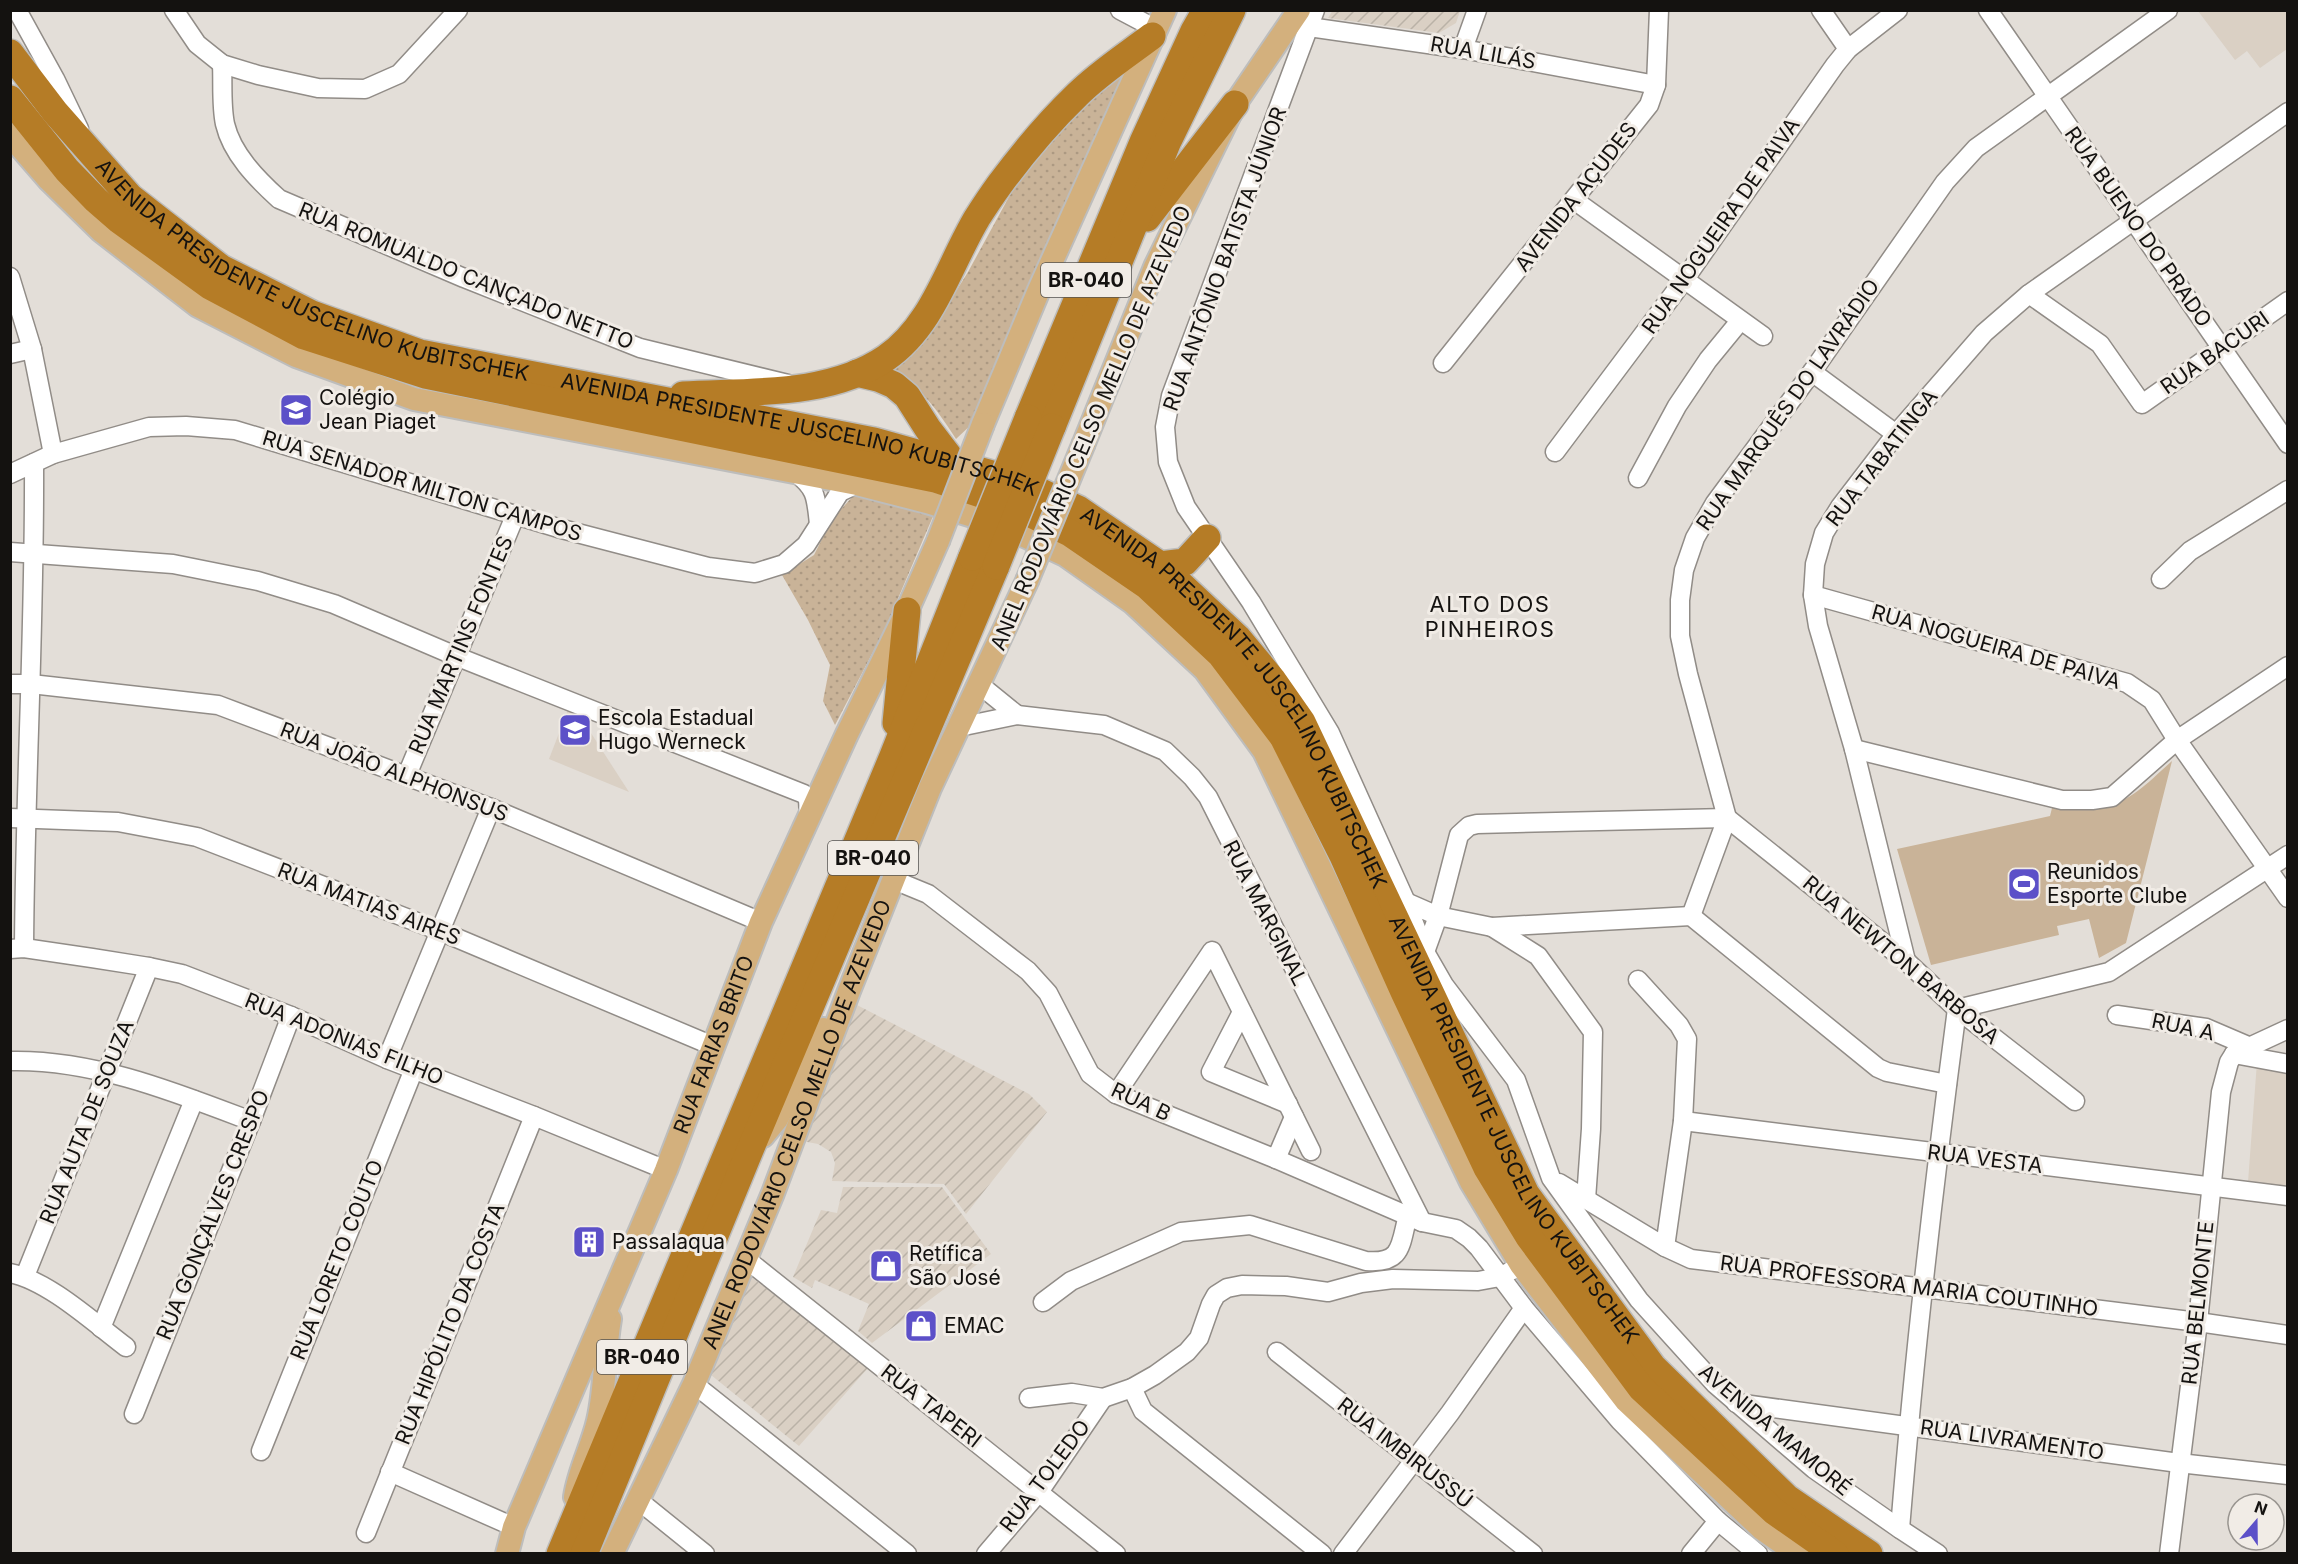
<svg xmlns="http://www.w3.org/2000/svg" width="2298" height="1564" font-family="Inter,sans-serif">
  <defs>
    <pattern id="industrial-furrows" width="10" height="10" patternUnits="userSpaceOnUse" patternTransform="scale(1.5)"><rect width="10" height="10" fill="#dad0c4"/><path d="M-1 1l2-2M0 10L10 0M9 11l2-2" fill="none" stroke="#bab2a7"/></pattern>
    <pattern id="grass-dots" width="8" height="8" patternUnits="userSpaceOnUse" patternTransform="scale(1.5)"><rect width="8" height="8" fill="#c9b398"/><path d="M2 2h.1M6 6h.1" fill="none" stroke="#ac9982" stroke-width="1.8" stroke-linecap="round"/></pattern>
  </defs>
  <rect width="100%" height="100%" fill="#e3ded8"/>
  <!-- built -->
  <g fill="#dad0c4">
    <path d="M2198 11H2287V49L2260 68 2247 51 2235 60Z"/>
    <path d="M571 702 629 792 549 759Z"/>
    <path d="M2257 1062 2287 1067V1189L2248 1182Z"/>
  </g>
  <!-- industrial -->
  <g fill="url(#industrial-furrows)">
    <path d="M1333 10H1460V11L1456 23 1439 33 1328 18Z"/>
    <path d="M857 1005 1029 1094 1047 1112 966 1214 944 1184 832 1181 835 1163 831 1152 818 1144 802 1141Z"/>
    <path d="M843 1187H942L991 1254 872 1343 858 1331 869 1304 815 1280 812 1288 793 1277 821 1210 837 1213Z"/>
    <path d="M750 1276 868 1368 799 1446 711 1375Z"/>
  </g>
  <!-- grass -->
  <g fill="url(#grass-dots)">
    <path d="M1139 49 991 406 956 439C935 406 914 377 876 364L925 341 968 272 1016 184 1085 99Z"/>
    <path d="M856 493 934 514 885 629 835 725 823 701 830 665 808 620 782 575 814 555 832 519Z"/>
  </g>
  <!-- garden -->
  <path fill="#c9b398" d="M2172 761 2126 943 2099 958 2089 919 2057 926 2059 935 1931 965 1897 849 2050 816 2053 804C2065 806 2078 810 2090 809 2125 809 2148 782 2172 761Z"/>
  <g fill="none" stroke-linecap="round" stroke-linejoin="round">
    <!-- minor casing -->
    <g stroke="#918c87" stroke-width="21">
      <g id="minor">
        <path d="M17 10 55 79 79 129"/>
        <path d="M174 10 197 44 222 64 258 75 318 88 365 89 399 74 458 10"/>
        <path d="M1120 10 1156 29"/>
        <path d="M1315 10 1171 396 1165 427 1168 462 1186 507 1251 602 1330 733 1406 902 1425 952 1444 985 1516 1080 1551 1178 1639 1300 1715 1384 1814 1469 1900 1529 1938 1554"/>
        <path d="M1821 10 1848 49"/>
        <path d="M1988 10 2288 444"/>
        <path d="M1309 27 1463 49 1656 85"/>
        <path d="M1463 49 1477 10"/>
        <path d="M222 64C223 83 221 105 225 124 232 154 257 179 279 199L464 278 640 348 788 384"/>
        <path d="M1574 200 1763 336"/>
        <path d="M10 277 32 349 53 454"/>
        <path d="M2029 294 2100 344 2142 404 2288 301"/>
        <path d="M10 354 32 349"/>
        <path d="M1443 363 1649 105 1656 85 1659 10"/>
        <path d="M1812 372 1896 434"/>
        <path d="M1555 452 1684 280 1835 65 1848 49 1898 10"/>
        <path d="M796 473C817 489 816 498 819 524"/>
        <path d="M10 474 53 454 149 427 186 426 235 430 558 528 708 567 755 573 784 564 806 545 840 492 857 484"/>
        <path d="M1638 478 1677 406 1708 360 1740 321"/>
        <path d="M10 552 173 564 258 581 334 604 458 657 804 794 808 799 809 817"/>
        <path d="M2161 579 2190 551 2288 490"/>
        <path d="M1813 595 2127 683 2152 700 2177 740 2288 898"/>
        <path d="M10 684H31L218 705 491 808 761 922"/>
        <path d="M980 685 1017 715"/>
        <path d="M959 727 1017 715 1104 725 1165 751 1192 777 1208 797 1422 1222"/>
        <path d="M1854 749 2062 800H2092L2112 797 2177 740 2288 666"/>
        <path d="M407 775 515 516"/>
        <path d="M10 818 118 822 197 837 440 931 713 1046"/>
        <path d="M1727 818 1906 961 1957 1009 2075 1101"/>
        <path d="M894 880 928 894 1028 971 1048 993 1090 1074 1116 1094 1276 1159 1422 1222 1456 1229 1469 1238 1479 1248 1524 1308 1620 1421 1718 1521 1758 1554"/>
        <path d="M1406 902 1438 916 1492 927 1691 916 1878 1068 1887 1072 1947 1084"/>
        <path d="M1691 916 1727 818 1688 674 1680 636V600L1684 570 1695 538 1715 503 1812 372 1945 182 1976 148 2168 10"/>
        <path d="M1492 927 1538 956 1593 1032 1591 1129 1586 1199"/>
        <path d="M24 948C25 786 35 625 34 463"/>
        <path d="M10 949 24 948 92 958 149 967 182 974 291 1016 387 1059 534 1116 666 1170"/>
        <path d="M1425 952 1438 916 1459 835 1469 826 1477 824 1727 818"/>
        <path d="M1906 961 1854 749 1818 626 1813 595 1815 564 1824 533 1840 507 1896 434 1984 333 2029 294 2288 112"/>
        <path d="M1638 980 1679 1025 1687 1039 1683 1121 1665 1247"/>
        <path d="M1242 1012 1211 1072 1288 1104"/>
        <path d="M2117 1015 2206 1028 2248 1046"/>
        <path d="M2234 1054 2288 1064"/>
        <path d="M387 1059 491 808"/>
        <path d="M10 1061C93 1059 175 1092 251 1121"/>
        <path d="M1116 1094 1212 951 1311 1151"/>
        <path d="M1683 1121 2288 1196"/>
        <path d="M1276 1159 1294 1117"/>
        <path d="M1559 1183 1665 1247 1691 1259 2198 1322 2288 1335"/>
        <path d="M746 1259 1116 1554"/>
        <path d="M10 1273C49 1281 94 1323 126 1347"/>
        <path d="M25 1276 149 967"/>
        <path d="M1043 1302 1071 1281 1181 1232 1250 1225 1366 1261C1403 1264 1400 1245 1408 1215"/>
        <path d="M101 1328 194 1100"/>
        <path d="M1277 1352 1533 1554"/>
        <path d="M694 1384 907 1554"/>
        <path d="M1132 1388 1143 1411 1322 1554"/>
        <path d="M1029 1398 1072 1393 1103 1398 1132 1388 1155 1375 1187 1352 1199 1338 1211 1304 1216 1295 1227 1288 1242 1285 1286 1286 1328 1292 1361 1283 1393 1279 1478 1281 1500 1277 1521 1265"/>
        <path d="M1736 1403 2179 1463 2288 1475"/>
        <path d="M134 1414 251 1121 291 1016"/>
        <path d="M261 1451 414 1069"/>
        <path d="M390 1472 514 1527"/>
        <path d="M638 1500 705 1554"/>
        <path d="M1900 1529C1914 1356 1934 1182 1957 1009L2109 972 2288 855"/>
        <path d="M366 1533 534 1116"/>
        <path d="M986 1554 1039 1492 1103 1398"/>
        <path d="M1343 1554 1450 1413 1524 1308"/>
        <path d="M1691 1554 1718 1521"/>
        <path d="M2169 1554 2198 1322 2221 1092 2229 1062 2234 1054 2288 1029"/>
      </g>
    </g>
    <!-- major casing -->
    <g stroke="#bdbdbc" stroke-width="26">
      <g id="major">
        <path d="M10 135 49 180 101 231 198 306 296 356 414 399 857 484 927 502 999 524 1065 555 1133 603 1205 670 1264 751 1471 1182 1521 1265 1626 1401 1762 1529 1798 1554"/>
        <path d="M983 424 1039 290 1165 10"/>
        <path d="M1084 443 1155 267 1235 104 1299 10"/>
        <path d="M763 1136 777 1119 823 1029"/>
        <path d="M575 1497C579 1470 592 1447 598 1421 606 1387 604 1353 610 1319"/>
        <path id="s1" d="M507 1554 514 1527 666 1170 761 922 847 734 907 611 938 541"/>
        <path id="s2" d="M612 1554 694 1384 773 1193 849 991 930 788 1027 581"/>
      </g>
    </g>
    <!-- highway casing -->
    <g stroke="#bdbdbc" stroke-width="30">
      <g id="highway">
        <path id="s3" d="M10 53 55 112 130 197 221 268 312 314 420 353 874 441 1017 481 1078 509 1160 565 1238 638 1272 679 1302 722 1526 1194 1653 1367 1787 1498 1869 1554"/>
        <path d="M10 99 67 170 96 200 119 220 210 286 304 336 425 375 935 479 1008 503 1070 533 1146 585 1221 655 1283 737 1343 856 1404 992 1487 1168 1529 1237 1641 1388 1775 1512 1835 1554"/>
        <path d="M1147 218 1235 104"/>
        <path d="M857 373 878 378 894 385 907 396 928 429 954 463"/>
        <path d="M683 395C749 391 829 397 886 358 933 326 949 265 977 218 984 207 992 195 1000 184 1023 153 1049 122 1077 95 1099 73 1127 55 1152 36"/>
        <path d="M1028 418 1143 142 1194 31 1206 10"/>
        <path d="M1052 427 1168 141 1232 10"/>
        <path d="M1160 565 1185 562 1207 538"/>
        <path d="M896 723 907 611"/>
        <path d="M560 1554 893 756 972 557"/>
        <path d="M584 1554 750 1150 996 566"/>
      </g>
    </g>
    <!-- minor -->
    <use href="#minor" stroke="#fff" stroke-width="18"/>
    <!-- major -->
    <use href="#major" stroke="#d3b07d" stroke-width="22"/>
    <!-- highway -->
    <use href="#highway" stroke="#b57c26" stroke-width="27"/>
    <!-- major-bridge casing -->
    <g stroke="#bdbdbc" stroke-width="26" stroke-linecap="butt">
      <g id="major-bridge">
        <path d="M938 541 983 424"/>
        <path d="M1027 581 1084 443"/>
      </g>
    </g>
    <!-- highway-bridge casing -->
    <g stroke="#bdbdbc" stroke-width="30" stroke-linecap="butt">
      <g id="highway-bridge">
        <path d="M972 557 1028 418"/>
        <path d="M996 566 1052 427"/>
      </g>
    </g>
    <!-- major-bridge -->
    <use href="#major-bridge" stroke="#d3b07d" stroke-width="22"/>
    <!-- highway-bridge -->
    <use href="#highway-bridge" stroke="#b57c26" stroke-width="27"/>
  </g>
  <!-- icons -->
  <defs>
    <g id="school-square" transform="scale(1.725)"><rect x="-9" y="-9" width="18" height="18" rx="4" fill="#5c50c8" stroke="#f1ece6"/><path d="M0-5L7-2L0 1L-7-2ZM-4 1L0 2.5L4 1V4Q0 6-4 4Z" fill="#fff"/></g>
    <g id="stadium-square" transform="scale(1.725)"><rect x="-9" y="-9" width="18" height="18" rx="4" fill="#5c50c8" stroke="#f1ece6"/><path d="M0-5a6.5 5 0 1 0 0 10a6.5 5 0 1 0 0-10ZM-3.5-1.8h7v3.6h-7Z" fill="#fff"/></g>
    <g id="building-square" transform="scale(1.725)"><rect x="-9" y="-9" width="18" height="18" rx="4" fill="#5c50c8" stroke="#f1ece6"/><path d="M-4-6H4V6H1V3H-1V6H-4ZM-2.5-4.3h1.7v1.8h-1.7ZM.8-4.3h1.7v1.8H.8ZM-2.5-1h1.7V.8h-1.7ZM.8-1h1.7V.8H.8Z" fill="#fff"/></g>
    <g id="shop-square" transform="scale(1.725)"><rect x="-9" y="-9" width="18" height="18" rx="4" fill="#5c50c8" stroke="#f1ece6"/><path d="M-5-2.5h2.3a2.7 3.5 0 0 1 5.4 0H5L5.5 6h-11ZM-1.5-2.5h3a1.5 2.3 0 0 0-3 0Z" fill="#fff"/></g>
  </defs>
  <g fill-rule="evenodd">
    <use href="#school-square" x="296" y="410"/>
    <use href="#school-square" x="575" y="730"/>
    <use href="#stadium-square" x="2024" y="884"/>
    <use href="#building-square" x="589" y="1242"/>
    <use href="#shop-square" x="886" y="1266"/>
    <use href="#shop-square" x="921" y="1326"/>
  </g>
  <g text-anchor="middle" stroke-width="6" stroke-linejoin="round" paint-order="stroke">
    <!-- shield labels -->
    <g fill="#f1ece6" stroke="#565350" stroke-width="1.5">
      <rect x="1041" y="263" width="90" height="34" rx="4.5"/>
      <rect x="828" y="841" width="90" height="34" rx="4.5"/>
      <rect x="597" y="1340" width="90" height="34" rx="4.5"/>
    </g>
    <g font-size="20" font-weight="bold" fill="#141210">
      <text x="1086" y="287">BR-040</text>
      <text x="873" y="865">BR-040</text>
      <text x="642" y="1364">BR-040</text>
    </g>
    <!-- street labels -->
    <g font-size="21" fill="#141210" stroke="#f1ece6">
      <text transform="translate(1483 53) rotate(10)" y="7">RUA LILÁS</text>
      <text transform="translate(1576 197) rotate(-52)" y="7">AVENIDA AÇUDES</text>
      <text transform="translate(1721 226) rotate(-55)" y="7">RUA NOGUEIRA DE PAIVA</text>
      <text transform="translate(2138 227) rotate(55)" y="7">RUA BUENO DO PRADO</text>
      <text transform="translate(1225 259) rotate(-70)" y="7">RUA ANTÔNIO BATISTA JÚNIOR</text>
      <text dy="7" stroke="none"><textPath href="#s3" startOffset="386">AVENIDA PRESIDENTE JUSCELINO KUBITSCHEK</textPath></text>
      <text transform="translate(466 276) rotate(22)" y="7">RUA ROMUALDO CANÇADO NETTO</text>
      <text transform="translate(2215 353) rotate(-35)" y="7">RUA BACURI</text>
      <text transform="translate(1788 405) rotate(-55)" y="7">RUA MARQUÊS DO LAVRÁDIO</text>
      <text transform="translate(1091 428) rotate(-67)" y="7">ANEL RODOVIÁRIO CELSO MELLO DE AZEVEDO</text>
      <text dy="7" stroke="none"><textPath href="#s3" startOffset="908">AVENIDA PRESIDENTE JUSCELINO KUBITSCHEK</textPath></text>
      <text transform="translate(1882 458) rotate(-52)" y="7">RUA TABATINGA</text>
      <text transform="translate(422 486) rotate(17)" y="7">RUA SENADOR MILTON CAMPOS</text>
      <text transform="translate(461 645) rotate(-67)" y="7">RUA MARTINS FONTES</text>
      <text transform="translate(1996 647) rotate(16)" y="7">RUA NOGUEIRA DE PAIVA</text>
      <text dy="7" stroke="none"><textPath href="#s3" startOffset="1448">AVENIDA PRESIDENTE JUSCELINO KUBITSCHEK</textPath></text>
      <text transform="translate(394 772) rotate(21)" y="7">RUA JOÃO ALPHONSUS</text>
      <text transform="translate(369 904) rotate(21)" y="7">RUA MATIAS AIRES</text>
      <text transform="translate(1265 913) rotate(63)" y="7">RUA MARGINAL</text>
      <text transform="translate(1901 960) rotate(40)" y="7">RUA NEWTON BARBOSA</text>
      <text transform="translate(2183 1027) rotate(12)" y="7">RUA A</text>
      <text transform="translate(344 1039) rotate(22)" y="7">RUA ADONIAS FILHO</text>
      <text dy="7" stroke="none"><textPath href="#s1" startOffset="550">RUA FARIAS BRITO</textPath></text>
      <text transform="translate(1141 1102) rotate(25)" y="7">RUA B</text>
      <text transform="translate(87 1122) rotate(-68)" y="7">RUA AUTA DE SOUZA</text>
      <text dy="7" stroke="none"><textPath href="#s2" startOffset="468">ANEL RODOVIÁRIO CELSO MELLO DE AZEVEDO</textPath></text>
      <text dy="7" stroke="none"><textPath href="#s3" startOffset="1970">AVENIDA PRESIDENTE JUSCELINO KUBITSCHEK</textPath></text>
      <text transform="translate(1985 1159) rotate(7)" y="7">RUA VESTA</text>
      <text transform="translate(213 1215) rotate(-68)" y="7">RUA GONÇALVES CRESPO</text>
      <text transform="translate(337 1260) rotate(-68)" y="7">RUA LORETO COUTO</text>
      <text transform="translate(1909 1286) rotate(7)" y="7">RUA PROFESSORA MARIA COUTINHO</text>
      <text transform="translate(2198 1303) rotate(-84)" y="7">RUA BELMONTE</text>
      <text transform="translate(450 1324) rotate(-68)" y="7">RUA HIPÓLITO DA COSTA</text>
      <text transform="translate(931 1406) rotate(38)" y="7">RUA TAPERI</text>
      <text transform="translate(1775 1430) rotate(40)" y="7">AVENIDA MAMORÉ</text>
      <text transform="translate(2012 1440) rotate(8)" y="7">RUA LIVRAMENTO</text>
      <text transform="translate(1405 1453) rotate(38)" y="7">RUA IMBIRUSSÚ</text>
      <text transform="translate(1045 1476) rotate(-53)" y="7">RUA TOLEDO</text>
    </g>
    <!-- poi labels -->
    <g font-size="21" fill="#141210" stroke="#f1ece6" text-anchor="start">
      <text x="319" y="405">Colégio<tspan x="319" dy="24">Jean Piaget</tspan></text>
      <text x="598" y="725">Escola Estadual<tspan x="598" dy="24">Hugo Werneck</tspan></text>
      <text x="2047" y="879">Reunidos<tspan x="2047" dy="24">Esporte Clube</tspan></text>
      <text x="612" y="1249">Passalaqua</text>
      <text x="909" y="1261">Retífica<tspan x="909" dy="24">São José</tspan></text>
      <text x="944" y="1333">EMAC</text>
    </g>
    <!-- neighbourhood labels -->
    <g font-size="22" letter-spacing="1.5" fill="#141210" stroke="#f1ece6">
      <text x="1490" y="612">ALTO DOS<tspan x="1490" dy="25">PINHEIROS</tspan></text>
    </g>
  </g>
  <!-- border -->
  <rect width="2298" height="1564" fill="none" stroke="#141210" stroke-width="24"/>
  <!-- north arrow -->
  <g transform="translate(2256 1522) rotate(20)"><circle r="28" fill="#f1ece6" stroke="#999590" stroke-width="1.5"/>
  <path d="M0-4.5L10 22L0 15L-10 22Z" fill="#5c50c8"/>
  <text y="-9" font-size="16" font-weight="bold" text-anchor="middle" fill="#141210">N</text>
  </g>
</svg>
